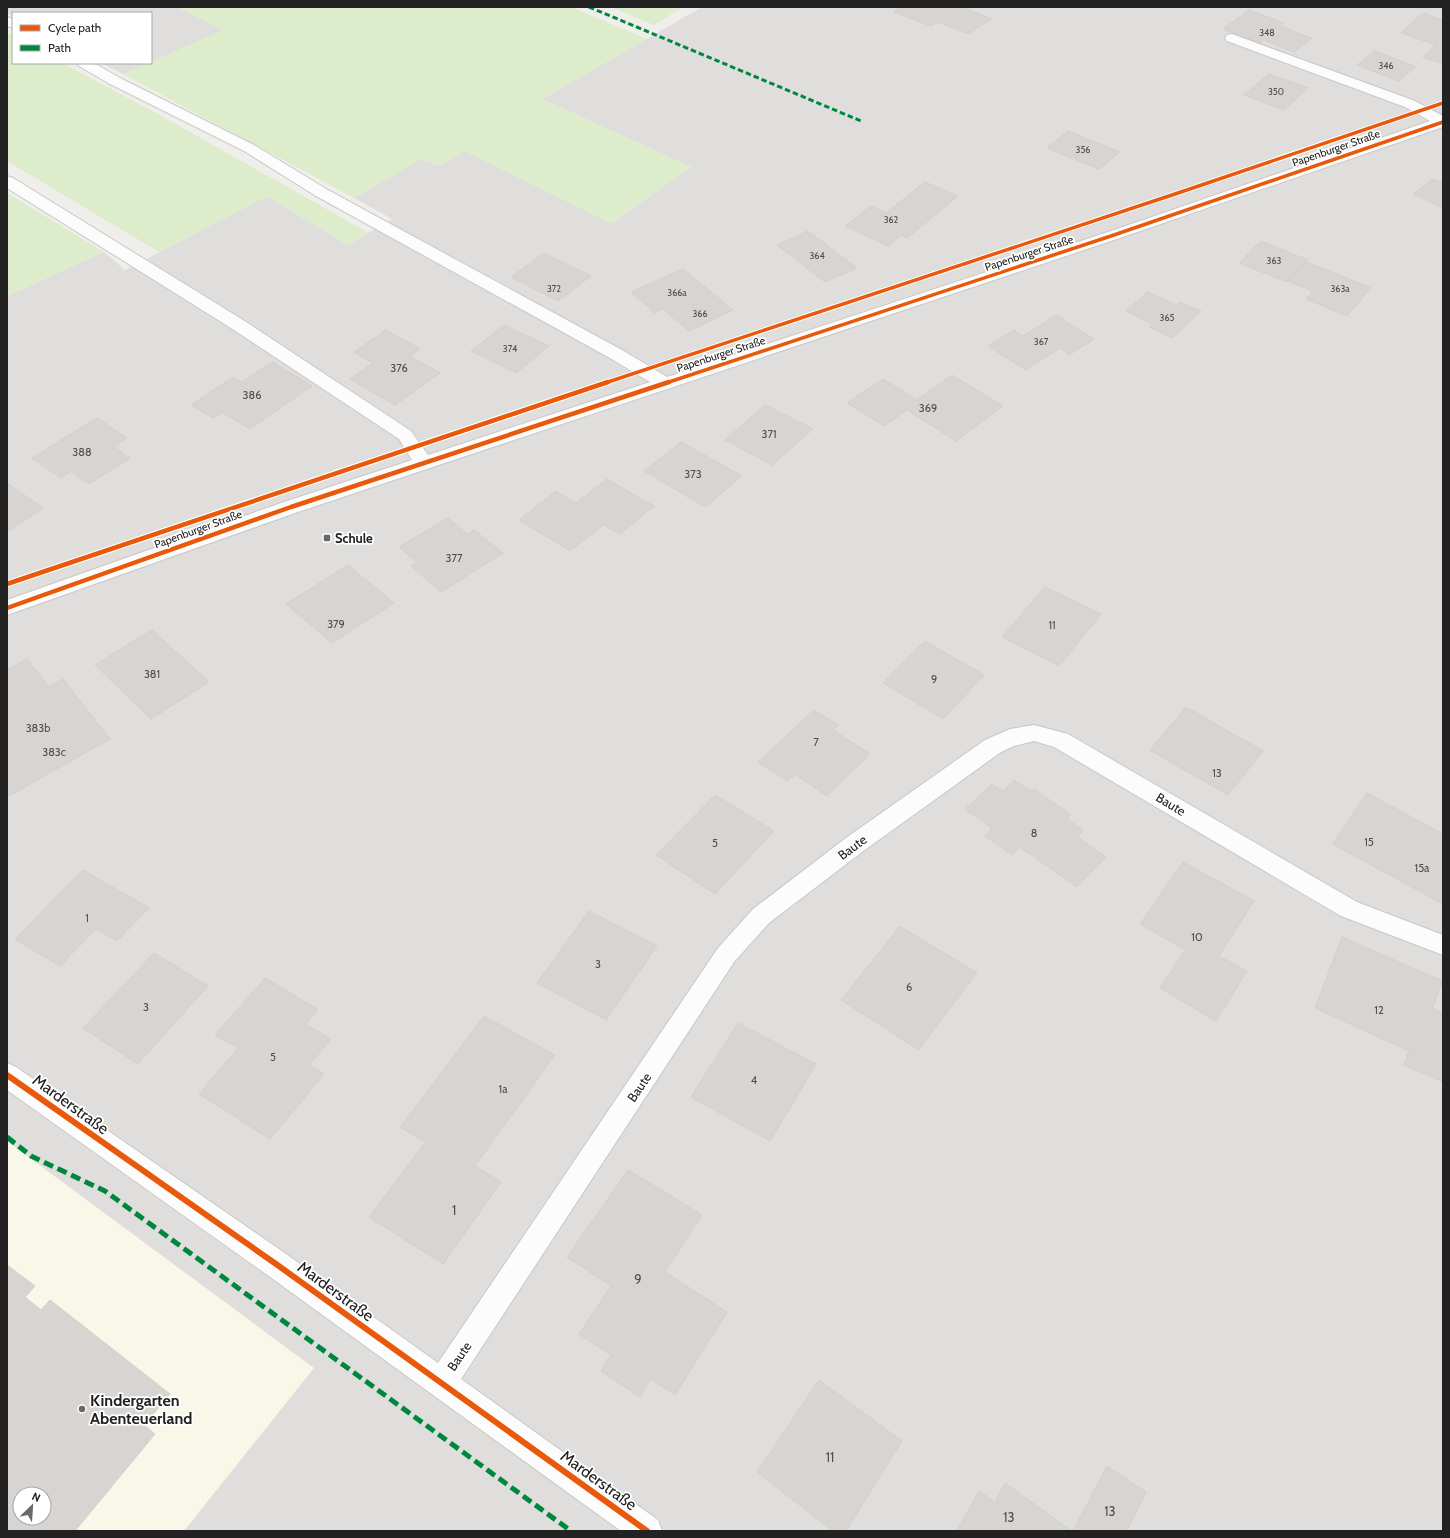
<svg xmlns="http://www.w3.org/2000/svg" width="1450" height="1538" font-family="Cabin,sans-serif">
  <rect width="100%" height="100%" fill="#f0eeeb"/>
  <!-- residential -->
  <g fill="#dfdedc" fill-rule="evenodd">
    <path d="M7 7H177L224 30 151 62V13H13V16L7 13Z"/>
    <path d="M702 7H1443V1531H7V296L104 252 125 270 267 196 348 245 392 219 354 198 421 159 439 166 465 151 611 223 691 167 542 99ZM20 1494H44V1518H20Z"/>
    <path d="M102 63H149L123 74Z"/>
  </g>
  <!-- education -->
  <path fill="#f8f7e8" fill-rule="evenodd" d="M7 1141 314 1368 184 1531H7ZM20 1494H44V1518H20Z"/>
  <!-- grass -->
  <g fill="#ddeccb">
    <path d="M177 7H571L647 39 542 99 691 167 610 223 465 151 439 166 421 159 354 198 123 74 223 30Z"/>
    <path d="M611 7H683L654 25Z"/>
    <path d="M7 33 13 36V63H62L167 119 369 233 348 245 267 196 159 252 7 161Z"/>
    <path d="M7 193 104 252 7 296Z"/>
  </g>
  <!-- building -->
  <g fill="#d7d4d2" stroke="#d3d0cc" fill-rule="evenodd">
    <path d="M901 7H963L991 19 968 34 938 22 931 26 894 12Z"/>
    <path d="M1249 10 1284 23 1280 26 1312 38 1294 52 1264 40 1260 43 1223 29Z"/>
    <path d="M1423 13 1443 20V64L1423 57 1436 45 1401 33Z"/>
    <path d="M1375 51 1416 67 1398 81 1357 65Z"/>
    <path d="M1269 74 1308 88 1284 110 1244 95Z"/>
    <path d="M1068 131 1120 152 1099 169 1047 148Z"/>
    <path d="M1433 179 1443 183V208L1413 194Z"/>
    <path d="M925 182 958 196 907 238 901 235 888 246 845 226 871 206 886 213Z"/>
    <path d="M808 231 857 268 825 282 777 245Z"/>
    <path d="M1261 241 1308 260 1287 282 1239 263Z"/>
    <path d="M544 253 591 276 558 301 511 277Z"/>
    <path d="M1306 262 1371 288 1347 316 1306 299 1313 291 1288 281Z"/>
    <path d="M683 269 733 310 689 331 663 309 655 313 631 292Z"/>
    <path d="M1148 292 1176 305 1180 302 1201 311 1172 338 1149 327 1152 324 1126 311Z"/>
    <path d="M1056 315 1094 339 1069 355 1060 348 1026 370 988 346 1014 330 1023 336Z"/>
    <path d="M504 325 549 346 516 373 471 351Z"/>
    <path d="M386 330 420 349 410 356 440 373 395 405 350 379 373 363 354 352Z"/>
    <path d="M272 362 312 386 250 429 222 412 213 418 191 405 233 377 242 382Z"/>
    <path d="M952 375 1003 406 956 441 907 410 884 426 847 403 883 379 917 400Z"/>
    <path d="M765 405 813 429 772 465 725 440Z"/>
    <path d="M97 418 127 438 114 447 130 458 89 484 71 471 61 478 32 458Z"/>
    <path d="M681 442 742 476 705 507 644 471Z"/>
    <path d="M607 479 654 506 620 534 603 525 570 551 519 520 556 491 576 503Z"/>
    <path d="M7 483 43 508 7 532Z"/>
    <path d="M448 518 467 534 474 530 503 553 441 592 411 566 417 562 399 547Z"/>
    <path d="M348 565 394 603 332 643 286 604Z"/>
    <path d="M1045 587 1101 614 1059 666 1002 637Z"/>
    <path d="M152 630 209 682 151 719 95 665Z"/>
    <path d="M925 641 984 675 943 719 883 683Z"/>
    <path d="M27 659 49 687 63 679 110 739 7 797V670Z"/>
    <path d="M1186 707 1263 751 1228 795 1150 750Z"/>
    <path d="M814 710 838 725 833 730 870 754 827 796 795 774 787 781 758 762Z"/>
    <path d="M1014 780 1032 791 1034 789 1071 815 1067 819 1083 830 1077 837 1106 857 1077 887 1020 847 1012 855 985 836 992 828 965 809 992 784 1003 791Z"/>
    <path d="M1367 793 1443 834V904L1333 844Z"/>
    <path d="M715 795 774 831 715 894 656 855Z"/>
    <path d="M1183 862 1254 901 1219 956 1247 971 1216 1021 1160 988 1185 950 1140 924Z"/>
    <path d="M83 870 149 908 117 941 96 929 60 966 15 939Z"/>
    <path d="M589 911 657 946 606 1020 537 983Z"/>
    <path d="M900 926 977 973 919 1050 841 1000Z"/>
    <path d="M1342 937 1442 981 1433 1008 1443 1013V1082L1404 1065 1409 1051 1315 1008Z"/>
    <path d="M154 953 208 986 138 1064 83 1028Z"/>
    <path d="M265 978 318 1010 306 1024 331 1039 309 1065 324 1074 270 1139 199 1094 238 1048 215 1035Z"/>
    <path d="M484 1016 555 1055 475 1166 501 1182 443 1264 369 1217 425 1142 400 1127Z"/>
    <path d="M738 1023 816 1064 770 1141 691 1097Z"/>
    <path d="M628 1170 702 1215 665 1272 727 1312 675 1395 651 1379 640 1397 601 1371 611 1355 579 1334 611 1286 567 1257Z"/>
    <path d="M7 1265 35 1286 25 1297 41 1310 50 1300 170 1394 144 1425 155 1434 75 1531H7ZM20 1494H44V1518H20Z"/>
    <path d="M819 1380 902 1441 846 1531H833L757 1472Z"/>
    <path d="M1107 1466 1146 1492 1127 1531H1073Z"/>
    <path d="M1005 1483 1072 1531H957L979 1491 995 1502Z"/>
  </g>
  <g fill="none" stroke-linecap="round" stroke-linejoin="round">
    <!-- minor casing -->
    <g stroke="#c9c8c7" stroke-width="2">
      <g id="minor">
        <path d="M7 17 13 19V28L7 26Z"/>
        <path d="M1232 34 1415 101 1443 116V127L1117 239 298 512 7 615V600L284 502 412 460 399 439 231 328 7 188V176L13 178 243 320 411 431 428 455 650 382 610 358 316 196 244 151 110 84 79 66 77 63H94L120 78 254 145 328 190 622 350 667 377 1105 233 1430 121 1405 107 1227 41 1225 38 1227 35Z"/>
        <path d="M1034 725 1068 734 1357 902 1443 935V955L1341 916 1054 747 1034 741 1014 746 1001 752 862 852 769 923 734 962 461 1379 658 1520 662 1531H621L266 1274 7 1090V1063L16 1067 286 1254 438 1363 718 948 753 909 846 838 985 740 1010 729Z"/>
      </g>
    </g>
    <!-- minor -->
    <use href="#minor" fill="#fdfcfc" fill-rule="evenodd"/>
    <!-- quiet-far1 -->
    <path stroke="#00873e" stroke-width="3" stroke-dasharray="5.5 3" stroke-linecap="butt" d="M589 7 861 121"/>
    <!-- quiet -->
    <path stroke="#00873e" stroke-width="5" stroke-dasharray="10 5" stroke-linecap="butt" d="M7 1137 31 1156 105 1191 571 1531"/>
    <!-- cycleway-far2 casing -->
    <g stroke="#fff" stroke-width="5.5">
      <g id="cycleway-far2">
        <path d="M605 383 1175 194 1443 103"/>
        <path d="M666 383 1111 236 1443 122"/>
      </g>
    </g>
    <!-- cycleway-far1 casing -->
    <g stroke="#fff" stroke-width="7">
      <g id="cycleway-far1">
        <path d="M7 584C207 516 408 451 608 382"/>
        <path d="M7 608 291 507 669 382"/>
      </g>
    </g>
    <!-- cycleway casing -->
    <g stroke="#fff" stroke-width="8">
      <path id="cycleway" d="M7 1075 276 1264 647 1531"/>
    </g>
    <!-- cycleway-far2 -->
    <use href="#cycleway-far2" stroke="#e8590c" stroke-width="3.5"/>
    <!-- cycleway-far1 -->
    <use href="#cycleway-far1" stroke="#e8590c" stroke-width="4.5"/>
    <!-- cycleway -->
    <use href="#cycleway" stroke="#e8590c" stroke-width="6"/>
  </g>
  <!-- markers -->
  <g fill="#6a6968" stroke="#fff" stroke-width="1.5">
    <rect x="323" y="534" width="8" height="8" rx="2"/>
    <circle cx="82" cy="1409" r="4"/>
  </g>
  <g text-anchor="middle" stroke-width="3.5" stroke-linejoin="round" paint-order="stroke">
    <!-- far-number labels -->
    <g font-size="9" fill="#4f4e4e">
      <text x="1267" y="36">348</text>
      <text x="1386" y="69">346</text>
      <text x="1276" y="95">350</text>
      <text x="1083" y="153">356</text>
      <text x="891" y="223">362</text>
      <text x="817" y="259">364</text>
      <text x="1274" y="264">363</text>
      <text x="554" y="292">372</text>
      <text x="1340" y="292">363a</text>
      <text x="677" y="296">366a</text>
      <text x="700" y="317">366</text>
      <text x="1167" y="321">365</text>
      <text x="1041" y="345">367</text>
      <text x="510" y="352">374</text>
    </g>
    <!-- far-street labels -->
    <g font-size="11" fill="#222" stroke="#fff">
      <text transform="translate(1336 148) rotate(-19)" y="4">Papenburger Straße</text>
      <text transform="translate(1029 253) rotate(-18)" y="4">Papenburger Straße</text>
      <text transform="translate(721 354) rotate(-18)" y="4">Papenburger Straße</text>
      <text transform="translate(198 529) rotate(-20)" y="4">Papenburger Straße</text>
    </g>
    <!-- number labels -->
    <g font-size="11" fill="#4f4e4e">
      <text x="399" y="372">376</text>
      <text x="252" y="399">386</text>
      <text x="928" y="412">369</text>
      <text x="769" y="438">371</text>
      <text x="82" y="456">388</text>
      <text x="693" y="478">373</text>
      <text x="454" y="562">377</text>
      <text x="336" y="628">379</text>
      <text x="1052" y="629">11</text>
      <text x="152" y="678">381</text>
      <text x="934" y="683">9</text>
      <text x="38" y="732">383b</text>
      <text x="816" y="746">7</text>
      <text x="54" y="756">383c</text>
      <text x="1217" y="777">13</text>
      <text x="1034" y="837">8</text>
      <text x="1369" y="846">15</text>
      <text x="715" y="847">5</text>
      <text x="1422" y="872">15a</text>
      <text x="87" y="922">1</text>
      <text x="1197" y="941">10</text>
      <text x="598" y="968">3</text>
      <text x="909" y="991">6</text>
      <text x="146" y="1011">3</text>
      <text x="1379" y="1014">12</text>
      <text x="273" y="1061">5</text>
      <text x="754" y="1084">4</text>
      <text x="503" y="1093">1a</text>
    </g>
    <!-- poi labels -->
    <g font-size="13" font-weight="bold" fill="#222" stroke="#fff" text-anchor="start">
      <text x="335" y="543">Schule</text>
    </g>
    <!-- street labels -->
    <g font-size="13" fill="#222" stroke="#fff">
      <text transform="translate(1171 804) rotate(31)" y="5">Baute</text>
      <text transform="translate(852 847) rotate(-37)" y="5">Baute</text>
      <text transform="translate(639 1087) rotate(-56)" y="5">Baute</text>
      <text transform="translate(459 1356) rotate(-56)" y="5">Baute</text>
    </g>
    <!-- near-number labels -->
    <g font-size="13" fill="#4f4e4e">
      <text x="454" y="1215">1</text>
      <text x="638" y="1284">9</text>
      <text x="830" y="1462">11</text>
      <text x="1110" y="1516">13</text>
      <text x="1009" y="1522">13</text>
    </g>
    <!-- near-street labels -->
    <g font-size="16" fill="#222" stroke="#fff">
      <text transform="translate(71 1104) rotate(36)" y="6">Marderstraße</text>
      <text transform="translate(336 1291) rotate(36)" y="6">Marderstraße</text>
      <text transform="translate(599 1480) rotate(36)" y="6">Marderstraße</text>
    </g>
    <!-- near-poi labels -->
    <g font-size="16" font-weight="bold" fill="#222" stroke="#fff" text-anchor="start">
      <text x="90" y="1406">Kindergarten<tspan x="90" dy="18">Abenteuerland</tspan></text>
    </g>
  </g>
  <!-- border -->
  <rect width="1450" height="1538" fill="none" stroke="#222222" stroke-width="16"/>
  <!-- legend -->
  <rect x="12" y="12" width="140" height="52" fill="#ffffff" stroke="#a7a7a7"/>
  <rect x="20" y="25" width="20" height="6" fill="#e8590c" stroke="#a7a7a7"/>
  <text x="48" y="32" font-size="12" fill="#222222">Cycle path</text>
  <rect x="20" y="45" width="20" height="6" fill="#00873e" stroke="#a7a7a7"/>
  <text x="48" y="52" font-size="12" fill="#222222">Path</text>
  <!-- north arrow -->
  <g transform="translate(32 1506) rotate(25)"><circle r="19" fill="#ffffff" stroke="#a7a7a7"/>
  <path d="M0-3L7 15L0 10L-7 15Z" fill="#6a6968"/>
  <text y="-6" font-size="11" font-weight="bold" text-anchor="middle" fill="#222222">N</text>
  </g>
</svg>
